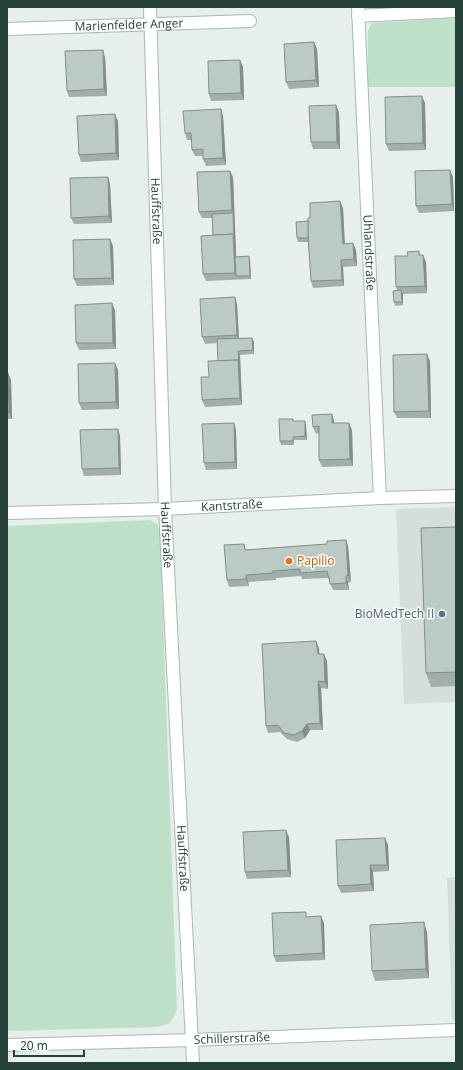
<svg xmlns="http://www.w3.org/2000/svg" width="463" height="1070" font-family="'Open Sans',sans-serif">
  <rect width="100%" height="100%" fill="#e6efeb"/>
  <!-- built -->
  <g fill="#d4dfda">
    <path d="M456 507V702L404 704 396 509Z"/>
    <path d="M456 877V1020H452L447 878Z"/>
  </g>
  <!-- green -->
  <g fill="#bfe0c8">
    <path d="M456 18V87H368V30L372 23Z"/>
    <path d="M150 520 157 524 160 532 177 1010 170 1023 158 1027 7 1031V526Z"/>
  </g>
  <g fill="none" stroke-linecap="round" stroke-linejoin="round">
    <!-- minor casing -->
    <g stroke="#a8b8b2" stroke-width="14">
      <g id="minor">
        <path id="s1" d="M150 7 165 509 193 1063"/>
        <path id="s2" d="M358 7 380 498"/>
        <path d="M358 16 456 11"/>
        <path id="s3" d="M7 29 250 21"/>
        <path id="s4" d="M7 513 165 509 380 498 456 496"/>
        <path id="s5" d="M7 1045 192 1040 456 1030"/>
      </g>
    </g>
    <!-- minor -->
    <use href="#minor" stroke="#fff" stroke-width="12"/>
  </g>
  <!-- wall -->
  <g fill="#a1aea9">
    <path d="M314 42 317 49 319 87 289 89 286 82Z"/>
    <path d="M105 57 107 96 69 97 67 91Z"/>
    <path d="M240 60 243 67 244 100 211 101 209 94Z"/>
    <path d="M425 103 426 150 389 151 386 144Z"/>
    <path d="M221 109 223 116 226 165 206 166 203 159V156H195L192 150V140H187L185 133Z"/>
    <path d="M339 112 340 149H313L311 142Z"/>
    <path d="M118 121 119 160 81 162 79 155Z"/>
    <path d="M450 170 453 177 454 211 419 213 416 206Z"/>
    <path d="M108 177 110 184 112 223 74 224 71 218Z"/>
    <path d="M233 177 236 257 249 256 250 260 251 279 206 281 203 274 213 235 212 218H202L199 212Z"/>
    <path d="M343 208 345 244 356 250 357 266 343 267 344 286 313 288 311 281 308 242H298L297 238 310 218Z"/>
    <path d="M110 239 113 246 114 285 77 286 74 279Z"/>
    <path d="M419 251 420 255H423L426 262 427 293 403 294V305L395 306 394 302 397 290 396 287 408 256Z"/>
    <path d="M235 297 237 304 239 339 252 338 254 342V354L240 355 242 405 205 407 202 400 209 377 218 361 217 343 205 344 202 337Z"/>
    <path d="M115 310 116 349 79 350 76 343Z"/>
    <path d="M430 361 431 418H397L394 412Z"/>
    <path d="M118 370 119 409 82 410 79 403Z"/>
    <path d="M7 373H8L11 380 12 419H7Z"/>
    <path d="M332 414 334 421V423L352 430 353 466 322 467 319 460V433L316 434 313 427Z"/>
    <path d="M293 421H305L306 425 307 440H294V445H281L280 441Z"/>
    <path d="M234 423 236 430 237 469 206 470 204 463Z"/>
    <path d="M118 429 120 436 121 475 84 476 82 469Z"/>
    <path d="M456 527V686L431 687 426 673Z"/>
    <path d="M346 540 348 546 351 582 348 583 349 590H333L328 578 302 579 301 576 276 578V580L248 582 249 586 229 587 227 580 244 544 246 550 327 544Z"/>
    <path d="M319 648V654L327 661 328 689 321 688 323 730H310L305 738 297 742 287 739 280 732 268 733 266 726Z"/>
    <path d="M289 837 291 877 247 879 245 872Z"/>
    <path d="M385 838 388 845 389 871 373 872 374 891 341 893 338 886Z"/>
    <path d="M324 923 325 960 276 962 274 956Z"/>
    <path d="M427 932 429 978 375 981 372 971Z"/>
  </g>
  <!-- shaded-wall -->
  <g fill="#838d89">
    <path d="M314 42 317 49 319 87 316 80Z"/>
    <path d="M103 50 105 57 107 96 104 89Z"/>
    <path d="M240 60 243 67 244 100 241 93Z"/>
    <path d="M422 96 425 103 426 150 423 143Z"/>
    <path d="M336 105 339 112 340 149 337 142Z"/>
    <path d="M221 109 223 116 226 165 223 158Z"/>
    <path d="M115 114 118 121 119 160 116 153Z"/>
    <path d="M450 170 453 177 454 211 452 204Z"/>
    <path d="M230 171 233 177 237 276H236L235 273 233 234V213L232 210Z"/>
    <path d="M108 177 110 184 112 223 109 216Z"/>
    <path d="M340 201 343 208 345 251 343 244Z"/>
    <path d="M110 239 113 246 114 285 112 278Z"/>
    <path d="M353 243 356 250 357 266 354 259Z"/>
    <path d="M423 255 426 262 427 293 425 286Z"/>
    <path d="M249 256 250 260 251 279 250 276Z"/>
    <path d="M341 260 343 267 344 286 342 280Z"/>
    <path d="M401 290 403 294V305L402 302Z"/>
    <path d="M235 297 237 304 239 342 237 335Z"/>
    <path d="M112 303 115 310 116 349 113 343Z"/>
    <path d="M252 338 254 342V354L253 350Z"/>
    <path d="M238 351 240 355 242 405 240 398 238 360Z"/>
    <path d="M427 354 430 361 431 418 429 411Z"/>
    <path d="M115 363 118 370 119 409 116 402Z"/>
    <path d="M8 373 11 380 12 419 9 412Z"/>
    <path d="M332 414 334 421 335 430 332 423Z"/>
    <path d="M305 421 306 425 307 440 305 436Z"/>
    <path d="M234 423 236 430 237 469 235 462Z"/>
    <path d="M349 423 352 430 353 466 350 459Z"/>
    <path d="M118 429 120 436 121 475 119 468Z"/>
    <path d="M346 540 348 546 351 582 348 575Z"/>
    <path d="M246 575 248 582 249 586 246 579Z"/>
    <path d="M346 576 348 583 349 590 346 583Z"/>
    <path d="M316 641 319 648 320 661 318 654Z"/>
    <path d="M324 654 327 661 328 689 325 682Z"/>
    <path d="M318 681 321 688 323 730 320 723Z"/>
    <path d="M307 724 310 730 305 738 302 731Z"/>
    <path d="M286 830 289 837 291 877 288 870Z"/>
    <path d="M385 838 388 845 389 871 387 865Z"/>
    <path d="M370 865 373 872 374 891 371 884Z"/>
    <path d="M321 916 324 923 325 960 323 953Z"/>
    <path d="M424 922 427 932 429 978 426 969Z"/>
  </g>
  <!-- building -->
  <g fill="#bbcac4" stroke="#838d89">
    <path d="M314 42 316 80 286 82 284 44Z"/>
    <path d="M103 50 104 89 67 91 65 51Z"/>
    <path d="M240 60 241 93 209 94 208 61Z"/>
    <path d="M422 96 423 143 386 144 385 97Z"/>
    <path d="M336 105 337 142H311L309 106Z"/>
    <path d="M221 109 223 158 203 159V149L192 150 191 133H185L183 111Z"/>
    <path d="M115 114 116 153 79 155 77 116Z"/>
    <path d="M450 170 452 204 416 206 415 171Z"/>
    <path d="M230 171 232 210 199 212 197 172Z"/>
    <path d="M108 177 109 216 71 218 70 178Z"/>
    <path d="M340 201 343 244 353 243 354 259 341 260 342 280 311 281 308 235V218H310V203Z"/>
    <path d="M233 213 234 238 233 234 213 235 212 214Z"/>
    <path d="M308 221V238H297L296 222Z"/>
    <path d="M233 234 235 273 203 274 201 236Z"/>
    <path d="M110 239 112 278 74 279 73 240Z"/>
    <path d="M419 251V255H423L425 286 396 287 395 256H408L407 252Z"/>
    <path d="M249 256 250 276H236L235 257Z"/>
    <path d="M401 290 402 302H394L393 291Z"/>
    <path d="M235 297 237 335 202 337 200 299Z"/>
    <path d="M112 303 113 343H76L75 305Z"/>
    <path d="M252 338 253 350 238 351 239 363 238 360 218 361 217 339Z"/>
    <path d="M427 354 429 411 394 412 393 355Z"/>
    <path d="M238 360 240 398 202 400 201 377H209L208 361Z"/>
    <path d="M115 363 116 402 79 403 78 364Z"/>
    <path d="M7 373H8L9 412H7Z"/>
    <path d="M332 414V423H349L350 459 319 460V426L313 427 312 415Z"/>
    <path d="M279 419H293V421H305V436L293 437V441H280Z"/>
    <path d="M234 423 235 462 204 463 202 424Z"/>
    <path d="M118 429 119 468 82 469 80 430Z"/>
    <path d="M456 527V672L426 673 421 528Z"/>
    <path d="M346 540 348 575 346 576V583L330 584 329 576H328L327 571 300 573V569L273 571V573L246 575V579L227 580 224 545 244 544 245 550 327 544V541Z"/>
    <path d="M316 641 318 654H324L325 682 318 681 320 723 307 724 302 731 294 735 284 733 278 725 266 726 262 644Z"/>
    <path d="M286 830 288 870 245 872 243 832Z"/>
    <path d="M385 838 387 865H370L371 884 338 886 336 840Z"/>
    <path d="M306 912V917L321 916 323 953 274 956 272 913Z"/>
    <path d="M424 922 426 969 372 971 370 925Z"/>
  </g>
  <!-- markers -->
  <circle fill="#e8710a" stroke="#f7fbf9" stroke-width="1.5" cx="289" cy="561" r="4"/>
  <circle fill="#5c6f8a" stroke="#f7fbf9" stroke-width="1.5" cx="442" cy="614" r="4"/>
  <g text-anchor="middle" stroke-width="3" stroke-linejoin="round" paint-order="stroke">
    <!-- street labels -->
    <g font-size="12" fill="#24423a" stroke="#f7fbf9">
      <text dy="4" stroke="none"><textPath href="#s3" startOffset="122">Marienfelder Anger</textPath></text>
      <text dy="4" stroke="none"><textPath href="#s1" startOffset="204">Hauffstraße</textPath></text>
      <text dy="4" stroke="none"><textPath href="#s2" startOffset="246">Uhlandstraße</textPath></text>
      <text dy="4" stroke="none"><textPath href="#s4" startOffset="225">Kantstraße</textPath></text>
      <text dy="4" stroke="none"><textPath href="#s1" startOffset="528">Hauffstraße</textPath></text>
      <text dy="4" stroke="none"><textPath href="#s1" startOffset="852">Hauffstraße</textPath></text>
      <text dy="4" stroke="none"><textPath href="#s5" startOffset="225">Schillerstraße</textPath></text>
    </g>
    <!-- food labels -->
    <g font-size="12" fill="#c56008" stroke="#f7fbf9" text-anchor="start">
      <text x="297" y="565">Papilio</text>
    </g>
    <!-- service labels -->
    <g font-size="12" fill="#4e5e75" stroke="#f7fbf9" text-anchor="end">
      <text x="434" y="618">BioMedTech II</text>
    </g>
  </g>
  <!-- border -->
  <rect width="463" height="1070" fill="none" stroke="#24423a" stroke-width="16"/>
  <!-- scale -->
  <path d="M14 1050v6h70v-6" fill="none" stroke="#24423a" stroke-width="2"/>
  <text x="20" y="1050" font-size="12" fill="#24423a" stroke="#f7fbf9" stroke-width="3" paint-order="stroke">20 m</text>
</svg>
